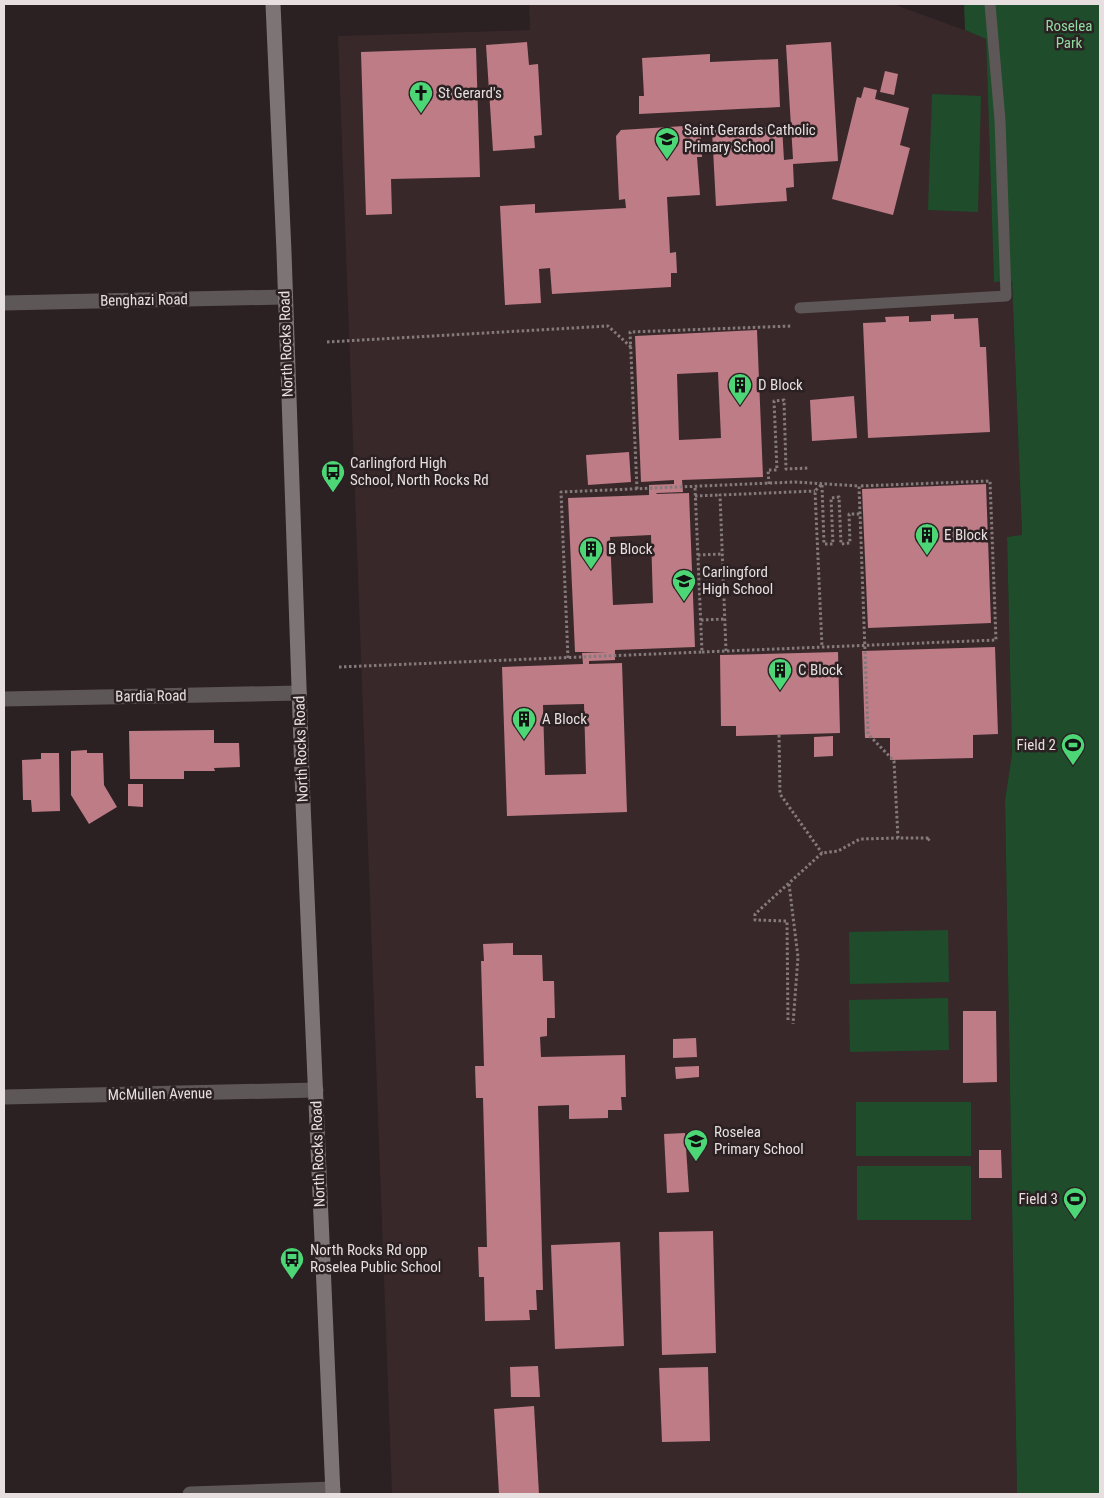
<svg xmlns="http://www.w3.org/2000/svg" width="1104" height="1498" font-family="'Roboto Condensed',sans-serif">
  <rect width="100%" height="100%" fill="#2b2022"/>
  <!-- built -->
  <path fill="#39282a" d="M529 4H893L986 38 994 281H1012L1022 535 1007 537 1012 754 1005 800 1017 1494H392L338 36 530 30Z"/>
  <!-- green -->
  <g fill="#1f4c2b">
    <path d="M964 4H1100V1494H1017L1005 800 1012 754 1007 537 1022 535 1012 281 994 282 986 39 965 30Z"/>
    <path d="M932 94 981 96 978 212 928 210Z"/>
    <path d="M948 930 949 982 850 984 849 932Z"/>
    <path d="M948 998 949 1050 850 1052 849 1000Z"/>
    <rect x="856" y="1102" width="115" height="54"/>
    <rect x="857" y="1166" width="114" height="54"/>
  </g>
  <!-- building -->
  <g fill="#bd7c86" fill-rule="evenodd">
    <path d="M527 42 529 65 538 64 542 135 534 136 535 148 493 151 486 45Z"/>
    <path d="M831 42 838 161 793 164 794 187 786 188 787 201 716 206 712 130 782 126 784 160 793 159 786 45Z"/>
    <path d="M476 48 480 177 391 179 392 214 366 215 361 52Z"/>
    <path d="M710 54V62L778 59 780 107 639 114V96H644L642 58Z"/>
    <path d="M885 71 898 74 894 95 880 92Z"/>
    <path d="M864 87 877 90 875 99 909 108 900 145 910 148 893 215 832 199 857 97 861 98Z"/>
    <path d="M700 125 702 157H697L700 195 667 197 670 253 676 252 677 273H671V287L552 294 550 268 539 269 541 303 505 305 500 206 535 204V213L626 208 625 199 619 200 616 136 621 130Z"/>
    <path d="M954 314V319L978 318 980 347H986L990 432 868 438 863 323 886 322 885 317 909 316V322L931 321V315Z"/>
    <path d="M757 330 763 477 682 480 683 492 657 493 656 494 689 493 695 647 615 650V660L589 661V664L622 663 627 812 507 816 502 667 583 664 582 653 608 652H575L568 498 649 495V485L674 484V480L641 482 635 336ZM718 372 721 438 679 440 677 374ZM651 535 653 603 613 605 610 537ZM584 704 586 774 545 775 543 705Z"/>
    <path d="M854 396 857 438 812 441 810 400Z"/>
    <path d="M629 452 631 482 588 485 586 455Z"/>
    <path d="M986 484 991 623 868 628 862 489Z"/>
    <path d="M995 647 998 734 973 735V758L890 760V738H865L862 651Z"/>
    <path d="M838 652 840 733 736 736V726H721L720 655Z"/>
    <path d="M214 730V743H239L240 767 214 768 215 771H184V779H130L129 731Z"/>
    <path d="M833 736V756L814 757V737Z"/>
    <path d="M87 750V753H103L104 785 117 807 89 824 71 795V751Z"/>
    <path d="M41 753H59L60 811 32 812 31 800H23L22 760 41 759Z"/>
    <path d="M128 784H143V807L128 806Z"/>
    <path d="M513 943V955H542L543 981H554L555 1018H547V1036L540 1037 541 1057 625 1055 626 1097H621L622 1110H608V1118L569 1119V1105L538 1106 543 1290H536L537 1310H529L530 1320 485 1321 484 1277H479L478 1247H487L483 1098H476L475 1066H484L481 961H484L483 944Z"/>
    <path d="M963 1011H996L997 1082 963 1083Z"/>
    <path d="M696 1038 697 1057 673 1058V1039Z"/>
    <path d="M699 1066V1077L676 1079 675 1067Z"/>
    <path d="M685 1133 689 1192 667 1193 664 1134Z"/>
    <path d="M979 1150H1001L1002 1178H979Z"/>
    <path d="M713 1231 716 1353 662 1355 659 1232Z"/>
    <path d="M620 1242 624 1346 555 1349 551 1245Z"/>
    <path d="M538 1366 540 1397H511L510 1367Z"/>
    <path d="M708 1367 710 1441 662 1442 659 1368Z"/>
    <path d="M534 1406 539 1494H499L494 1409Z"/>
  </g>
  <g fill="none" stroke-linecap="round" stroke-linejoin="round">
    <!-- path -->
    <g stroke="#847a7c" stroke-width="3" stroke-dasharray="2.5 2.5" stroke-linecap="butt">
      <path d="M327 342 608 326 631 347"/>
      <path d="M769 484 768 470H777L774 401 784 400 786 469 809 468"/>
      <path d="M821 485 815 491 822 647"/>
      <path d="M822 485 824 544H833L831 498 839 497 841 544 850 543 849 514H860"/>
      <path d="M637 489 630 332 792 326"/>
      <path d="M695 496 720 495"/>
      <path d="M698 555 722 554"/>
      <path d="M701 620 725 619"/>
      <path d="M726 651 720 495 815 491"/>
      <path d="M702 652 996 640 990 481 859 486 868 734 894 761 898 838H930L927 841"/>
      <path d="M568 658 561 492 795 482 859 486"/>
      <path d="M339 667 702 652 695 487"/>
      <path d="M779 735 780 794 822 853"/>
      <path d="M789 884 798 957 793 1024"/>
      <path d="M788 1020 787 921 755 920V914L822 853 838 851 860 839 898 838"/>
    </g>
    <!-- lane -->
    <path stroke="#5d5758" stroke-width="11" d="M800 308 1006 296 1000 120 990 4"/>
    <!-- street -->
    <g stroke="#5d5758" stroke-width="15">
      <path d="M4 303 284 297"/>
      <path d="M4 699 299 693"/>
      <path d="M4 1097 316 1090"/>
      <path d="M190 1494 333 1489"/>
    </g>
    <!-- secondary -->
    <path stroke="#7d7475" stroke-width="15" d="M273 4 284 252 303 803 333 1494"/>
  </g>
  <!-- icons -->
  <defs>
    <g id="church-pin" transform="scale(1.25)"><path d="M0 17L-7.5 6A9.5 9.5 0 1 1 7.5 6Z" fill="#4dd676" stroke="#2b2022"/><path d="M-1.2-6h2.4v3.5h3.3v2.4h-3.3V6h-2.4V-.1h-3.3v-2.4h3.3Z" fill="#111"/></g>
    <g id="school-pin" transform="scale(1.25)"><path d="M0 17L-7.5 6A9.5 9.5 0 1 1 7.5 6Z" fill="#4dd676" stroke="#2b2022"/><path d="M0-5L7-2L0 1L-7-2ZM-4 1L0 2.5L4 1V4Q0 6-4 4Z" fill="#111"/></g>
    <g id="building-pin" transform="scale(1.25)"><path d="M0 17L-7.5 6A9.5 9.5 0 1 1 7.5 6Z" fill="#4dd676" stroke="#2b2022"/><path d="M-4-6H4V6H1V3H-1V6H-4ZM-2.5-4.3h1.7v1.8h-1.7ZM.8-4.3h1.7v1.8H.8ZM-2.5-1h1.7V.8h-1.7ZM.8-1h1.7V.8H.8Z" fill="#111"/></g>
    <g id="bus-pin" transform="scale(1.25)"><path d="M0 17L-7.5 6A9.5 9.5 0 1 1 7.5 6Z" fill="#4dd676" stroke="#2b2022"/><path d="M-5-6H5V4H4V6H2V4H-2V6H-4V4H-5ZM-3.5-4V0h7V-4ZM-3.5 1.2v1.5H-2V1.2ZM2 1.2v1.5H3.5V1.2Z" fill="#111"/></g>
    <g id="stadium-pin" transform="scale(1.25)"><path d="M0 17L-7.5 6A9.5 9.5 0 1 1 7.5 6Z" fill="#4dd676" stroke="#2b2022"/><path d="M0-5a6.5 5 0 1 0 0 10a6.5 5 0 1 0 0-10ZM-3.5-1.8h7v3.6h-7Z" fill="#111"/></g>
  </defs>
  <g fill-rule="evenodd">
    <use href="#church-pin" x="421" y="93"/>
    <use href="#school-pin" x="667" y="139"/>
    <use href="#building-pin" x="740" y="385"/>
    <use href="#bus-pin" x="333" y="472"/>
    <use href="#building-pin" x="927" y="535"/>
    <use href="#building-pin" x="591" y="549"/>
    <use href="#school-pin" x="684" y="581"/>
    <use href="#building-pin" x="780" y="670"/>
    <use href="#building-pin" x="524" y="719"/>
    <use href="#stadium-pin" x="1073" y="745"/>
    <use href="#school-pin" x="696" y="1141"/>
    <use href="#stadium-pin" x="1075" y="1199"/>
    <use href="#bus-pin" x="292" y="1259"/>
  </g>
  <g text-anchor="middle" stroke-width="5" stroke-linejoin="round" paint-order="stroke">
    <!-- park labels -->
    <g font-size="15" fill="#90dca0" stroke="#2b2022">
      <text x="1069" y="31">Roselea<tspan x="1069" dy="17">Park</tspan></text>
    </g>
    <!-- poi labels -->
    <g font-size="15" fill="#e6dedf" stroke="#2b2022" text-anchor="start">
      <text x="438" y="98">St Gerard's</text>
      <text x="684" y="135">Saint Gerards Catholic<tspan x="684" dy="17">Primary School</tspan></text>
      <text x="758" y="390">D Block</text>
      <text x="350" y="468">Carlingford High<tspan x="350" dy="17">School, North Rocks Rd</tspan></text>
      <text x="944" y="540">E Block</text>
      <text x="608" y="554">B Block</text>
      <text x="702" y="577">Carlingford<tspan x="702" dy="17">High School</tspan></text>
      <text x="798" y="675">C Block</text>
      <text x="542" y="724">A Block</text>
      <text x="1056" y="750" text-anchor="end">Field 2</text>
      <text x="714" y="1137">Roselea<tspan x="714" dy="17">Primary School</tspan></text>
      <text x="1058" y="1204" text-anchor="end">Field 3</text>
      <text x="310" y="1255">North Rocks Rd opp<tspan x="310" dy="17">Roselea Public School</tspan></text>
    </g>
    <!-- street labels -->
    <g font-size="15" fill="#e6dedf" stroke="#2b2022">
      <text transform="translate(144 300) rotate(-1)" y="5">Benghazi Road</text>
      <text transform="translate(286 344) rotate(-92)" y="5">North Rocks Road</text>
      <text transform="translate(151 696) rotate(-1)" y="5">Bardia Road</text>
      <text transform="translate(301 749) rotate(-92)" y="5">North Rocks Road</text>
      <text transform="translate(160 1094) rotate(-1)" y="5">McMullen Avenue</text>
      <text transform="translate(318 1154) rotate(-92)" y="5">North Rocks Road</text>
    </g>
  </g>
  <!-- border -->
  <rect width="1104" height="1498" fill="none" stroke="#e6dedf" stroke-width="10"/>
</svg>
